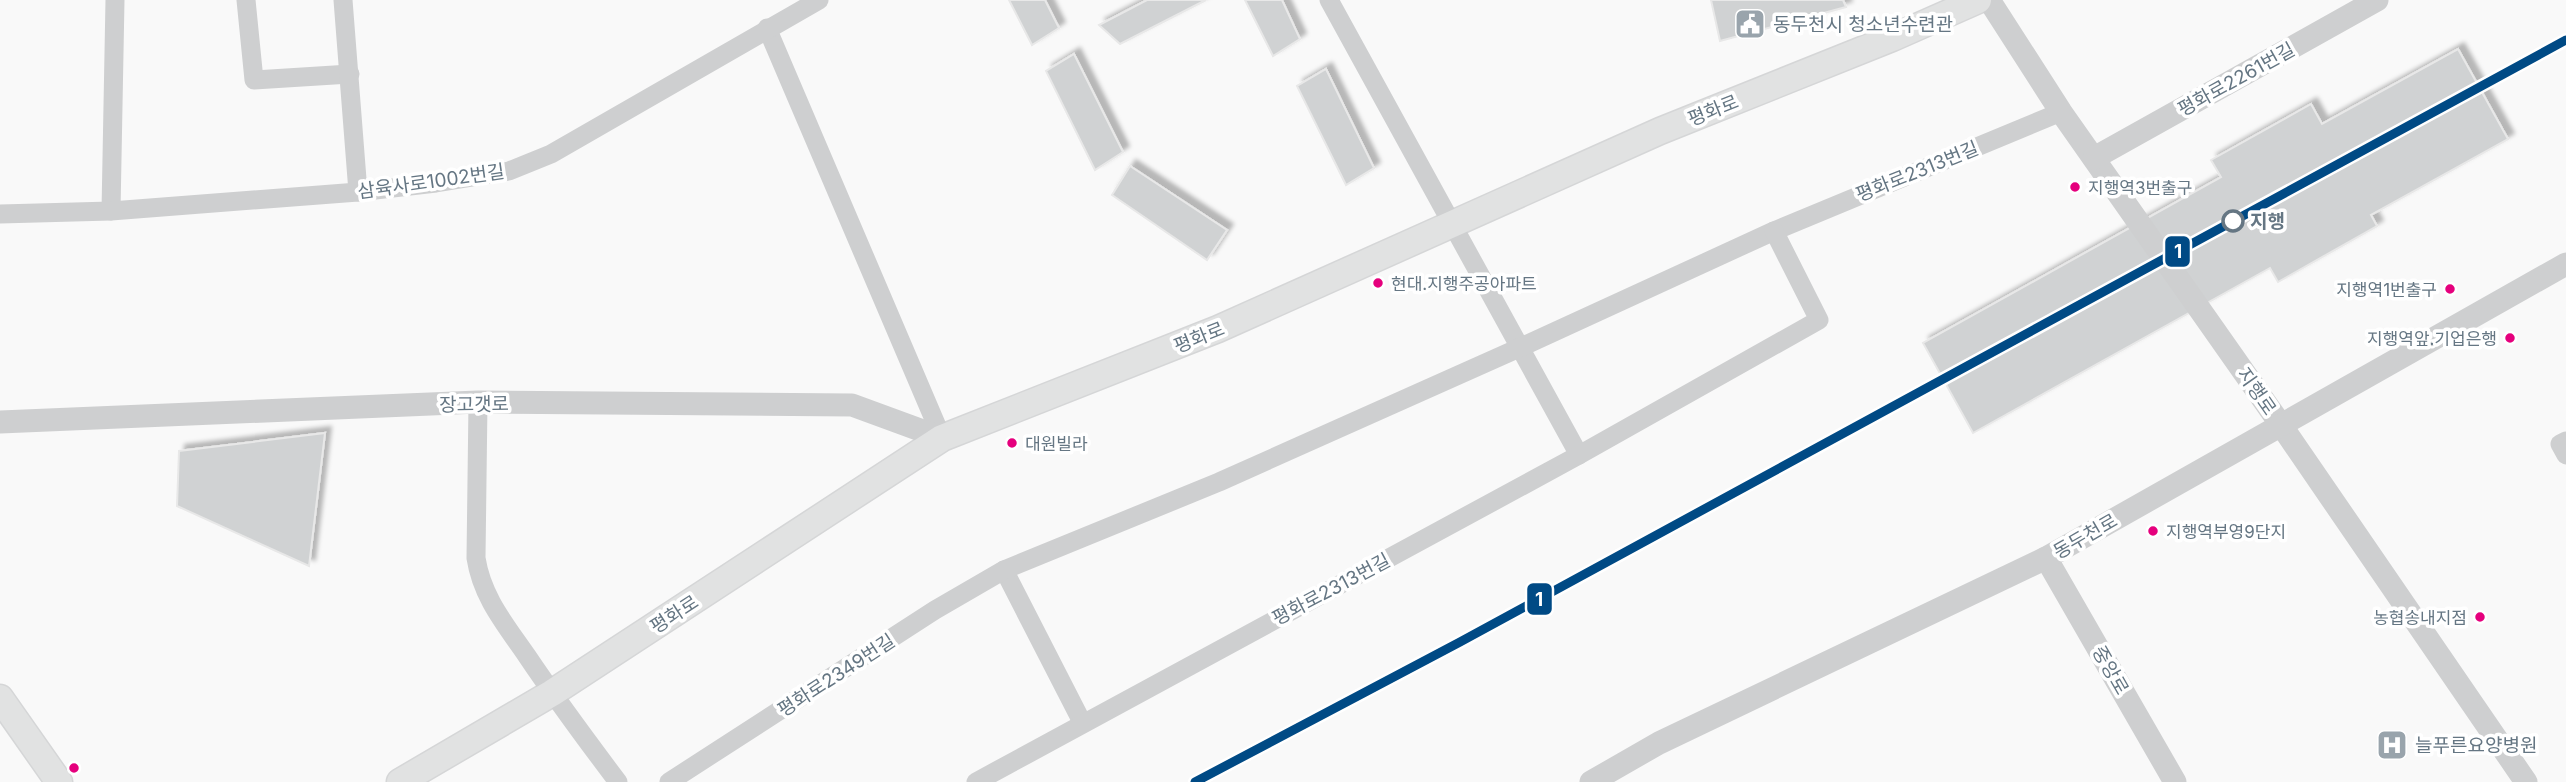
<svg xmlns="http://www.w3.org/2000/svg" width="2566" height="782" font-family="Inter,'Noto Sans KR',sans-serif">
  <defs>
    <filter id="shadow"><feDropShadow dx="6" dy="-6" stdDeviation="2" flood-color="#0004"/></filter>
  </defs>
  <rect width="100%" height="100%" fill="#f9f9f9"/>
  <!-- building -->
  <g fill="#d0d2d3" stroke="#e8e8e8" stroke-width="2" filter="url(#shadow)">
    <path d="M1009 0H1045L1059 28 1032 45Z"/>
    <path d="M1147 0H1206L1120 44 1099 25Z"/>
    <path d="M1245 0H1282L1300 39 1273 56Z"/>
    <path d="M1711 0H1843L1846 7 1720 41Z"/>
    <path d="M2458 49 2508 139 2371 215 2377 226 2278 282 2270 268 1973 433 1923 343 2221 177 2211 160 2311 104 2322 124Z"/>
    <path d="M1074 54 1123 152 1095 170 1046 71Z"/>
    <path d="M1326 69 1374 168 1346 185 1297 86Z"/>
    <path d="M1130 166 1227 230 1207 260 1112 195Z"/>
    <path d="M325 433 309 566 177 506 179 451Z"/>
  </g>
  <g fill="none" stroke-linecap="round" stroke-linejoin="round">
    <!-- secondary casing -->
    <g stroke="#d5d6d7" stroke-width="29">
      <g id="secondary">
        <path d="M0 698 59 782"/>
        <path d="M400 782 552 693 942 438 1218 329 1660 131 1892 38 1978 0"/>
      </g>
    </g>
    <!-- minor -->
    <g stroke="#cecfd0" stroke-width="19">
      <path d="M246 0 254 80 350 74"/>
      <path d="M343 0 358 192"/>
      <path d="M1329 0 1579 455"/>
      <path d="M767 28 942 438"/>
      <path d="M111 211 115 0"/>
      <path d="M0 214 111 211 358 192 436 183 509 171 551 154 819 0"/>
      <path d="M478 402 476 558C482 597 505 624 527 656 556 699 587 741 618 782"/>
      <path d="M2566 441 2560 444 2566 455"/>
      <path d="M1004 570 1082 722"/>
      <path d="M669 782 935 610 1004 570 1219 482 1519 348 1774 231 2061 112"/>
      <path d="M976 782 1579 455 1819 320 1774 231"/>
    </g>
    <!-- tertiary -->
    <g stroke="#cecfd0" stroke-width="23">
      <path d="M1989 0 2061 112 2281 425 2526 782"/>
      <path d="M2094 158 2377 0"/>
      <path d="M0 422 478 402 852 405 942 438"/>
      <path d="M2046 558 2175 782"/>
      <path d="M1591 782 1659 743 2046 558 2566 264"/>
    </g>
    <!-- secondary -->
    <use href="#secondary" stroke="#e1e2e2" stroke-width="26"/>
    <!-- metro-1 casing -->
    <g stroke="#fff" stroke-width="14">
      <path id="metro-1" d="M1195 782 1460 642 2566 40"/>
    </g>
    <!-- metro-1 -->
    <use href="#metro-1" stroke="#004a85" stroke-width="9"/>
  </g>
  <!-- icons -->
  <defs>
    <g id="civic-square" transform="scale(1.575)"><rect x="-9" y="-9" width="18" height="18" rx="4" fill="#99a4ac" stroke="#fff"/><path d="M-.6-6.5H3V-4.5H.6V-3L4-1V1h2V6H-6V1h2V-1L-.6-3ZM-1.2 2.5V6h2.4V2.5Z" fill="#fff"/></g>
    <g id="hospital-square" transform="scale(1.575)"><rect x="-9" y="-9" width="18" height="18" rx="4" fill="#99a4ac" stroke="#fff"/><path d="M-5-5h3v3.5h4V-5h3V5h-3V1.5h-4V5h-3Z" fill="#fff"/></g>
  </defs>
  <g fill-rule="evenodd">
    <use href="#civic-square" x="1750" y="24"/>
    <use href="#hospital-square" x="2392" y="745"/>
  </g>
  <!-- markers -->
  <g fill="#e5007d" stroke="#fff" stroke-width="2.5">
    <circle cx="2075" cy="187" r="6"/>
    <circle cx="1378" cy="283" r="6"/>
    <circle cx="2450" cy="289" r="6"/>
    <circle cx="2510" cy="338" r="6"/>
    <circle cx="1012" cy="443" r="6"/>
    <circle cx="2153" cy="531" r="6"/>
    <circle cx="2480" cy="617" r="6"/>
    <circle cx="74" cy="768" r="6"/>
  </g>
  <circle fill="#fff" stroke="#657683" stroke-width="3.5" cx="2233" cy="221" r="10"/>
  <g text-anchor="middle" stroke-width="7" stroke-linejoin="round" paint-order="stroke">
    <!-- bus labels -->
    <g font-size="17" fill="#657683" stroke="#fff" text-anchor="start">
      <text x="2088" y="194">지행역3번출구</text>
      <text x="1391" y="290">현대.지행주공아파트</text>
      <text x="2437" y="296" text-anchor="end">지행역1번출구</text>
      <text x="2497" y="345" text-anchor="end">지행역앞.기업은행</text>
      <text x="1025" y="450">대원빌라</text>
      <text x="2166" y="538">지행역부영9단지</text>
      <text x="2467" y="624" text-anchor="end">농협송내지점</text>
    </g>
    <!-- poi labels -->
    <g font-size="19" fill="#657683" stroke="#fff" text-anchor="start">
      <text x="1773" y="31">동두천시 청소년수련관</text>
      <text x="2415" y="752">늘푸른요양병원</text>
    </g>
    <!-- street labels -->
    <g font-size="19" fill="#657683" stroke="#fff">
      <text transform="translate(2236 79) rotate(-29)" y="7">평화로2261번길</text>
      <text transform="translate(1713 110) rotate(-22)" y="7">평화로</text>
      <text transform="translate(1917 171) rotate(-22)" y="7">평화로2313번길</text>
      <text transform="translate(431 181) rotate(-8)" y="7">삼육사로1002번길</text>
      <text transform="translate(1199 337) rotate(-22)" y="7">평화로</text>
      <text transform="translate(2257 391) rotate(55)" y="7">지행로</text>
      <text transform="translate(474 404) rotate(-1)" y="7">장고갯로</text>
      <text transform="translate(2085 536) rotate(-30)" y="7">동두천로</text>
      <text transform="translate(1331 589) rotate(-28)" y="7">평화로2313번길</text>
      <text transform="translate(674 614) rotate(-33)" y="7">평화로</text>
      <text transform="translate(2111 670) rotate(60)" y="7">중앙로</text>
      <text transform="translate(836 675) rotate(-33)" y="7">평화로2349번길</text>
    </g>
    <!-- stop labels -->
    <g font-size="19" font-weight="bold" fill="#657683" stroke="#fff" text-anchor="start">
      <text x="2250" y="228">지행</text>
    </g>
  </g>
  <g stroke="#fff" stroke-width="2.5">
    <rect x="2164" y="235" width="27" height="33" rx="7" fill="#004a85"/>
    <rect x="1526" y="582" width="27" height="34" rx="7" fill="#004a85"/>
  </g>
  <g font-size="19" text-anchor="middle" font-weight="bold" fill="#fff">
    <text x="2178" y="258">1</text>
    <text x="1539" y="606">1</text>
  </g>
</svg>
